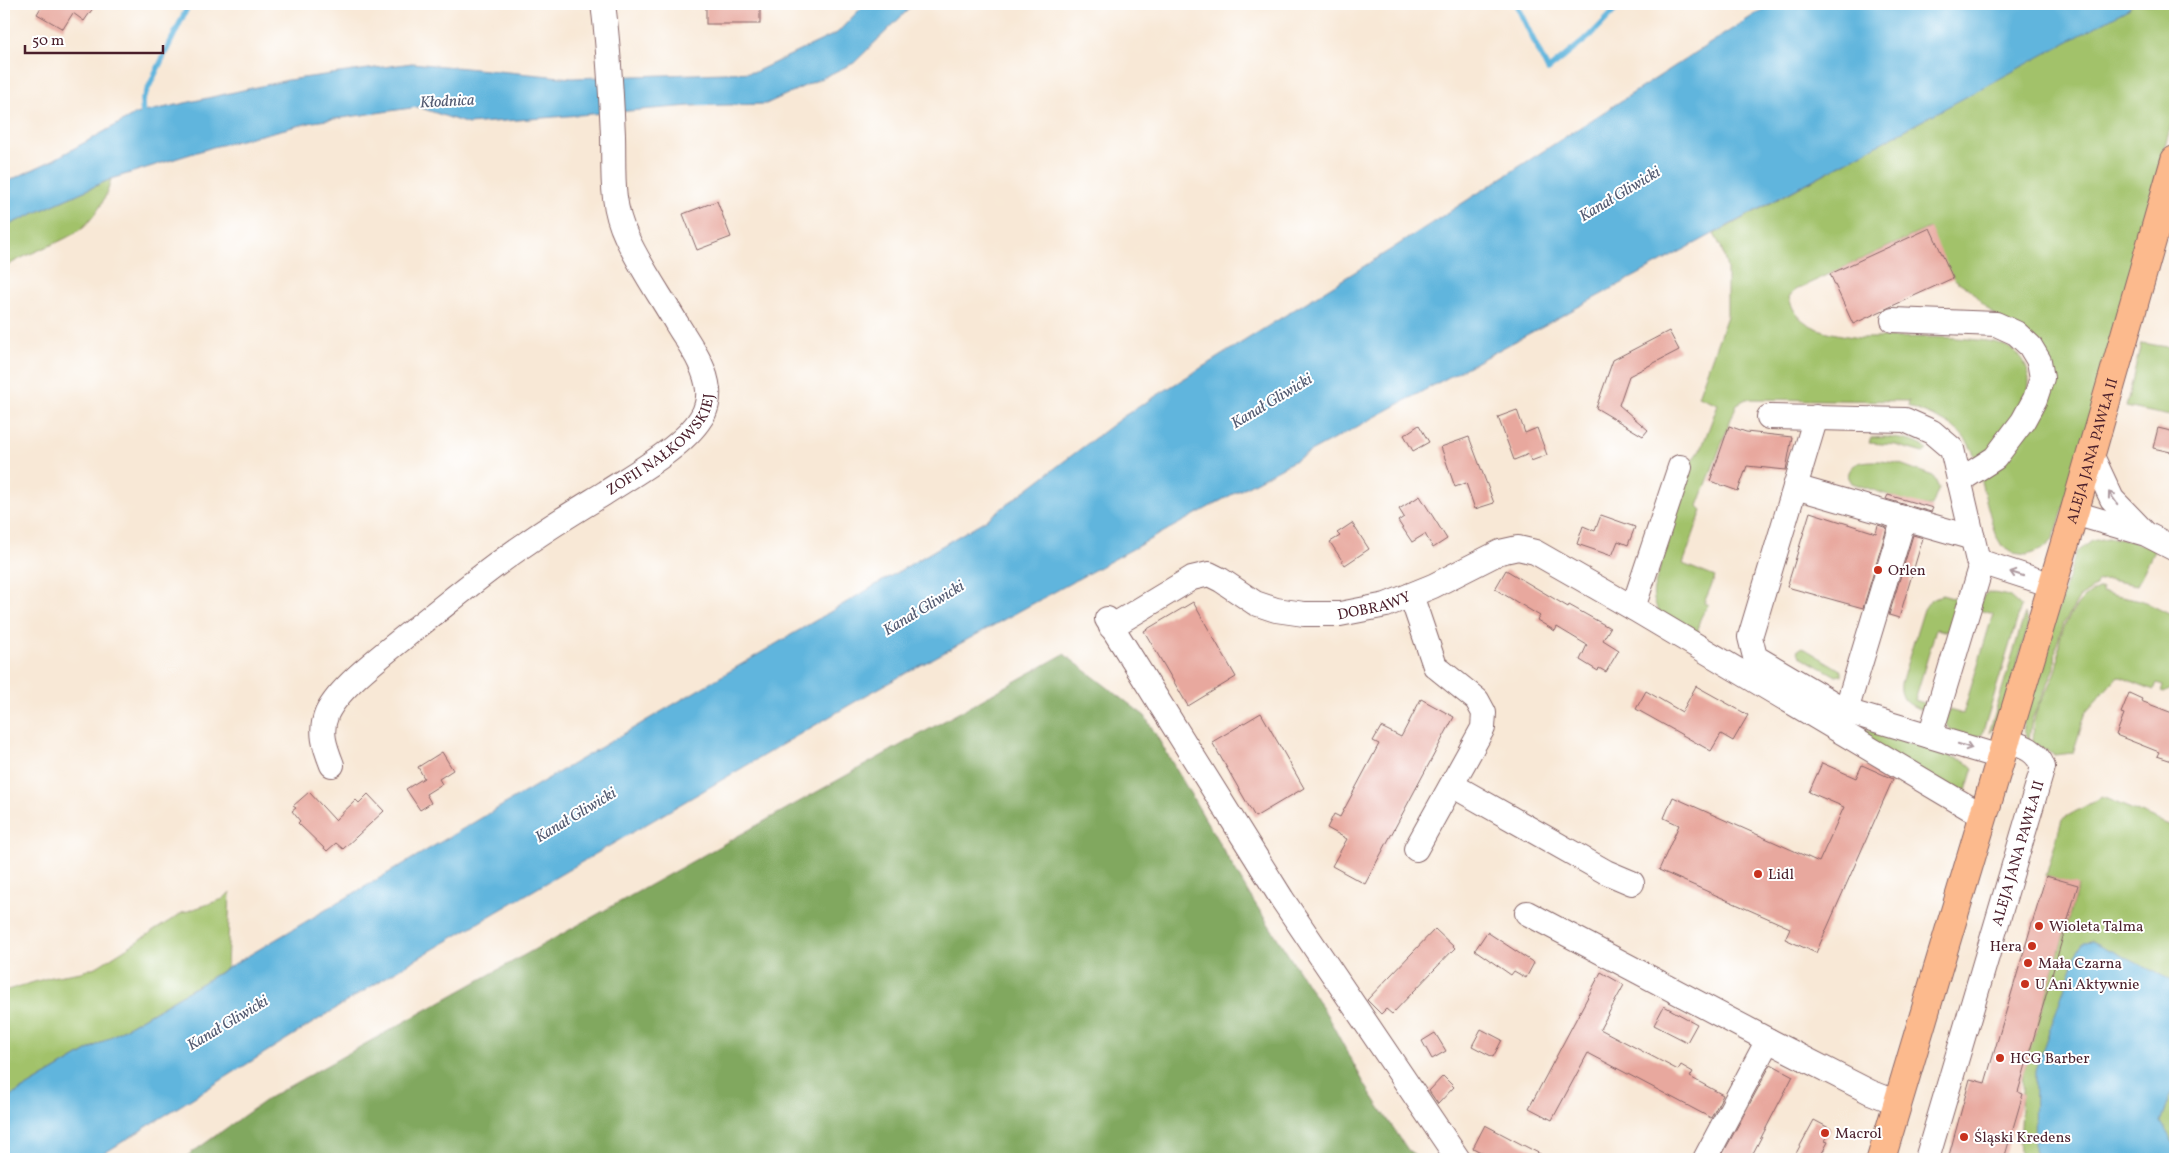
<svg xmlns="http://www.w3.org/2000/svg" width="2179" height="1163" font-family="Vollkorn,serif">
  <rect width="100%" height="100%" fill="#fff"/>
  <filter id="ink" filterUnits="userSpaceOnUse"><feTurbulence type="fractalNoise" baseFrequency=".02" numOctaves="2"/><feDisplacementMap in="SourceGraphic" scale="10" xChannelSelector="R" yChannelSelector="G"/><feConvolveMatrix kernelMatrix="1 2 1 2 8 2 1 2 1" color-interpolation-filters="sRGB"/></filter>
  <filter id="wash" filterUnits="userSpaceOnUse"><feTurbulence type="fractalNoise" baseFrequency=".0096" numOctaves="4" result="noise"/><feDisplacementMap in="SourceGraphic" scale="20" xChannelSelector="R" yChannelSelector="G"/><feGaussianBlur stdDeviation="1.12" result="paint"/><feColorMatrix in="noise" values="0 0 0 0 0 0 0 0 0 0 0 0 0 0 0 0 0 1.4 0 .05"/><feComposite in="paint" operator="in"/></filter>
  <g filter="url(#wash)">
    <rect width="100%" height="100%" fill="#f8e8d6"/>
    <!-- green -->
    <g fill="#a2c26b" stroke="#76704b">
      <path d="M2135 4H2175V108L2171 125 2071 487 2053 540 2043 549 2027 555 2013 553 2002 546 1995 534 1979 474C2005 461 2022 439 2035 414 2051 385 2051 354 2023 332 2015 326 2005 323 1997 317 1987 309 1979 299 1970 290 1965 285 1956 282 1952 276 1942 262 1937 244 1929 228L1795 290 1789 297C1796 330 1831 333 1859 338 1899 338 1939 335 1978 340 1985 341 1994 341 2001 344 2023 352 2035 374 2026 396 2016 423 2000 444 1977 462 1964 424 1942 421 1908 406L1909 401 1746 399 1737 404 1734 411 1698 506 1702 510 1683 564 1715 577 1704 603 1708 605C1702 616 1692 628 1703 638L1844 722 1965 761 1973 768 1965 794H1952L1692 642C1675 630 1649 611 1654 588L1692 460 1702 447 1718 404 1698 396 1727 316V268L1721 247 1714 234Z"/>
      <path d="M111 179C107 199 93 222 75 233 52 247 26 253 4 268V227Z"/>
      <path d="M2141 343 2175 348V417L2126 407Z"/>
      <path d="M1886 437C1898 439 1920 440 1927 450L1923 453 1895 445 1869 443 1871 438Z"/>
      <path d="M1880 461 1897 463 1933 476 1939 488 1932 506H1921L1852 483 1848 476C1851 460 1867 461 1880 461Z"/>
      <path d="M2108 538H2120L2155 549 2137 585 2110 580 2098 581 2095 587 2080 597 2064 623 2056 646 2055 668 2032 719 2029 740 2024 731 2023 720 2076 553 2092 541Z"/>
      <path d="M2102 588V592L2141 600 2175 617V687L2164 693 2161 692 2163 685 2157 683 2154 690 2118 676 2086 712 2073 753 2054 755 2032 742C2035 735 2032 727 2034 720 2038 702 2050 688 2056 671 2060 662 2058 653 2059 644 2062 624 2081 592 2102 588Z"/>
      <path d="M1989 592 2009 596 2021 607 1982 735C1969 738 1951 736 1945 722L1949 710 1963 714 1993 614 1977 609 1984 595Z"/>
      <path d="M1942 595 1960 600 1953 633 1936 629 1915 700 1930 705 1924 710C1909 706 1899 700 1901 683L1924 609 1931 599Z"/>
      <path d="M2025 613 2028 628 2000 720 1989 733Z"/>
      <path d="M1802 647 1842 671V675L1836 676 1800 656 1797 650Z"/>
      <path d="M2102 797 2175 827V1159H2021L2019 1142 2023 1074 2078 886 2046 876 2062 819Z"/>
      <path d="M230 892 227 968 4 1100V991L51 977 81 972 98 966 182 913 223 899Z"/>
    </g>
    <!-- forest -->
    <path fill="#81a85f" stroke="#666445" d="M1064 654 1145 716 1249 894 1327 1015 1365 1085 1408 1150 1421 1159H183L270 1097Z"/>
    <!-- water -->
    <g fill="#61b5dd" stroke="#566a84">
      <path d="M865 4H914L854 63 766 104 690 106 468 124 418 107 313 122 213 147 111 179 4 227V183L53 160 136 114 288 80 412 63 572 78 755 72 837 33Z"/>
      <path d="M1771 4H2129L2130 8 1231 495 870 693 396 971 95 1159H4V1100L989 518 1124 416 1390 250Z"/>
      <path d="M2092 941 2175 982V1085L2161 1122 2175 1146V1159H2039L2034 1149 2035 1071 2078 950 2084 942Z"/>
    </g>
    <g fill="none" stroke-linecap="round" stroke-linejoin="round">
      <!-- stream -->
      <g stroke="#61b5dd" stroke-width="5.5">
        <path d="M1516 4 1548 70 1590 36 1621 4"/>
        <path d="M143 119 142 101 189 4"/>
      </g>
    </g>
    <g id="blocks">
      <!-- building -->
      <g fill="#e8a89e">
        <path d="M43 4H96L84 21 73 13 63 29 37 14Z"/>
        <rect x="706" y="4" width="54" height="20"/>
        <path d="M717 201 731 237 697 250 683 214Z"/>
        <path d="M1930 228 1953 278 1853 324 1830 274Z"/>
        <path d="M1669 331 1679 350 1629 376 1619 405 1648 430 1643 436 1596 408 1613 360Z"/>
        <path d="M1517 410 1525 433 1537 428 1547 455 1531 461 1529 454 1514 460 1498 417Z"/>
        <path d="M1419 425 1429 442 1413 451 1404 435Z"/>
        <path d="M1729 426 1746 432 1792 437 1786 470 1747 466 1738 491 1710 481Z"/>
        <path d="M2158 428 2175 432V453L2153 448Z"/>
        <path d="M1469 437 1494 503 1475 509 1466 483 1455 487 1441 447Z"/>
        <path d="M1888 495 1933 508 1931 512 1886 499Z"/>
        <path d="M1420 496 1447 539 1433 548 1425 534 1412 542 1398 521 1404 517 1399 509Z"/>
        <path d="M1810 512 1876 533 1878 525 1887 528 1863 608 1787 587Z"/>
        <path d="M1601 515 1635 527 1628 545 1618 541 1612 556 1577 544 1583 526 1595 531Z"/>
        <path d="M1352 523 1369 549 1345 565 1330 542 1340 536 1337 533Z"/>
        <path d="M1913 535 1923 538 1899 618 1889 615Z"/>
        <path d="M1506 570 1568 607 1569 605 1610 628 1603 640 1619 650 1606 672 1599 668 1598 671 1580 660 1587 645 1557 627 1555 631 1537 620 1540 616 1495 589Z"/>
        <path d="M1193 602 1236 677 1188 706 1144 631Z"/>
        <path d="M1696 686 1748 715 1733 741 1721 734 1711 751 1636 709 1646 691 1682 712Z"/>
        <path d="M2129 693 2142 699 2141 701 2175 714V762L2157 756 2159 752 2116 735 2124 714 2121 713Z"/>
        <path d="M1421 699 1454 717 1365 884 1332 866 1347 839 1327 828 1334 814 1340 817 1379 744 1373 741 1381 727 1401 737Z"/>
        <path d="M1261 713 1304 788 1255 817 1212 742Z"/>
        <path d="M442 752 453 770 439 779 442 784 426 794 431 803 420 810 406 789 424 778 418 767Z"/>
        <path d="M1822 763 1856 778 1862 765 1893 779 1816 953 1785 939 1790 928 1659 870 1679 825 1664 818 1673 797 1819 862 1844 807 1809 792Z"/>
        <path d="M309 792 335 820 356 800 359 803 368 794 384 811 343 849 336 843 327 851 298 823 300 821 292 811 296 808 293 806Z"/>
        <path d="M2046 876 2078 885 2018 1092 2023 1094 2004 1159H1948L1970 1079 1985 1083Z"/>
        <path d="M1435 929 1455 948 1392 1014 1386 1009 1381 1014 1367 1000Z"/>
        <path d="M1487 932 1534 963 1526 978 1514 971 1511 975 1475 950Z"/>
        <path d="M1601 972 1624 985 1600 1029 1678 1070 1681 1065 1693 1072 1690 1077 1723 1095 1711 1118 1588 1053 1552 1120 1529 1108Z"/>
        <path d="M1664 1006 1697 1024 1687 1042 1654 1025Z"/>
        <path d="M1481 1029 1502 1040 1493 1057 1472 1046Z"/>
        <path d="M1435 1033 1446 1051 1432 1059 1422 1041Z"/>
        <path d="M1771 1064 1793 1076 1750 1159H1720Z"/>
        <path d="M1443 1076 1454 1087 1438 1104 1429 1091Z"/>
        <path d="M1814 1120 1831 1129 1825 1141 1828 1142 1821 1155 1819 1159H1793Z"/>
        <path d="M1485 1125 1523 1145 1550 1159H1494L1473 1148Z"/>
      </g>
    </g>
  </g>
  <g filter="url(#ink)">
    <use href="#blocks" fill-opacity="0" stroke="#876567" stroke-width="1"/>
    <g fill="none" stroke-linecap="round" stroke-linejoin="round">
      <!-- minor casing -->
      <g stroke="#876567" stroke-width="26">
        <g id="minor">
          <path d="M1893 320 1996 324 2016 333 2030 346 2039 361 2042 378 2035 399 2023 421 1995 458 1959 481"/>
          <path d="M1769 417 1905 420 1932 432 1952 449 1978 561 2052 585"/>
          <path d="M1816 417 1750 637 1755 657 1846 711 2000 757"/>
          <path d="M2091 454 2112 499 2143 531"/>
          <path d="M1795 487 1973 538"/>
          <path d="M2074 513 2146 534 2175 549"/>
          <path d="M1411 595 1435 666 1477 700 1484 713 1483 728 1416 849"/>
          <path d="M1633 608 1680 467"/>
          <path d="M1107 619 1282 899 1458 1159"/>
          <path id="s1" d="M1111 627 1192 578 1209 574 1221 580 1255 603 1276 610 1304 614H1340L1386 605 1433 586 1500 552 1518 548 1535 552 1633 608 1983 816"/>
          <path d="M1846 711 1904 518"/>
          <path d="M1930 736 1982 564"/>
          <path id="s2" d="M332 765C325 747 319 732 327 713 340 686 384 654 407 635 447 604 485 571 527 543 552 525 579 509 605 493 634 474 683 447 701 418 706 411 709 399 708 390 706 366 689 344 677 324 660 295 640 267 626 236 610 203 614 170 613 135 611 91 609 47 603 4"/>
          <path d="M1452 785 1606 872 1632 883"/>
          <path d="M1527 913 1768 1040 1870 1092 1898 1103"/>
          <path d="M1705 1159 1768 1040"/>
          <path id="s3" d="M1927 1159 2043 767C2036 749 2023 746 2005 740"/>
        </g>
      </g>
      <!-- major casing -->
      <g stroke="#876567" stroke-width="30">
        <g id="major">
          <path id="s4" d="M1881 1159 2074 513 2175 160"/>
        </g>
      </g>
      <!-- minor -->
      <use href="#minor" stroke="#fff" stroke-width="24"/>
      <!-- major -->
      <use href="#major" stroke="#fcba8d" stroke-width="28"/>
    </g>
    <!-- one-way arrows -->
    <defs><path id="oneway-shaft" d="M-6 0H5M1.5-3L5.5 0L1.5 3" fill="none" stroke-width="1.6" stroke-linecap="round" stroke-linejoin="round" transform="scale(1.25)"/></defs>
    <g stroke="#ae9aa0">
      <use href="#oneway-shaft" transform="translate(2113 498) rotate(-125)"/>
      <use href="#oneway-shaft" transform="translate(2017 574) rotate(-163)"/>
      <use href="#oneway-shaft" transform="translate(1965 746) rotate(17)"/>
    </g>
  </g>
  <!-- markers -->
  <g fill="#c8321e" stroke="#fff" stroke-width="2">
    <circle cx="1878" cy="570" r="5"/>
    <circle cx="1758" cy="874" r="5"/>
    <circle cx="2039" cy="926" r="5"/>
    <circle cx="2032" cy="946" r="5"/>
    <circle cx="2028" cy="963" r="5"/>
    <circle cx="2025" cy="984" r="5"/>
    <circle cx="2000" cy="1058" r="5"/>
    <circle cx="1825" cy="1133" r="5"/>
    <circle cx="1964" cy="1137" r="5"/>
  </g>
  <g text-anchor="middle" stroke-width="4" stroke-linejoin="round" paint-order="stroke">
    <!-- street labels -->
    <g font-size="15" fill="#4a1f2b" stroke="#fff">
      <text dy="5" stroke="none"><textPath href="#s2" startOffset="486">ZOFII NAŁKOWSKIEJ</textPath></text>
      <text dy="5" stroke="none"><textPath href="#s4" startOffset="739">ALEJA JANA PAWŁA II</textPath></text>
      <text dy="5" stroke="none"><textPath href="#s1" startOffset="288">DOBRAWY</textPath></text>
      <text dy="5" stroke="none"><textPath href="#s3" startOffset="319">ALEJA JANA PAWŁA II</textPath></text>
    </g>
    <!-- poi labels -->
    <g font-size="15" fill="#4a1f2b" stroke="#fff" text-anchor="start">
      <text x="1888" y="575">Orlen</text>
      <text x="1768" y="879">Lidl</text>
      <text x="2049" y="931">Wioleta Talma</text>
      <text x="2022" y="951" text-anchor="end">Hera</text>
      <text x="2038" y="968">Mała Czarna</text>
      <text x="2035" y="989">U Ani Aktywnie</text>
      <text x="2010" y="1063">HCG Barber</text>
      <text x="1835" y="1138">Macrol</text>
      <text x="1974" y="1142">Śląski Kredens</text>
    </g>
    <!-- water labels -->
    <g font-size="16" font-style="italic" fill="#535b72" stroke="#fff">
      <text transform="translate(447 100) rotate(-3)" y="6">Kłodnica</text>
      <text transform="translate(1619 193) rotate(-31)" y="6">Kanał Gliwicki</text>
      <text transform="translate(1271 400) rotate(-31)" y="6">Kanał Gliwicki</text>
      <text transform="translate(923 607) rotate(-31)" y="6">Kanał Gliwicki</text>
      <text transform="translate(575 814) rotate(-31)" y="6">Kanał Gliwicki</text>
      <text transform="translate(227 1022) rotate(-31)" y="6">Kanał Gliwicki</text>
    </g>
  </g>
  <!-- margin -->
  <rect width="2179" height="1163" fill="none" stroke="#fff" stroke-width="20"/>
  <!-- scale -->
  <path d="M25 45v8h138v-8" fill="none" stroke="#4a1f2b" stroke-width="2.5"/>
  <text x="32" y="45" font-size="15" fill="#4a1f2b" stroke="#ffffff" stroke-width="4" paint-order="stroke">50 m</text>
</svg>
